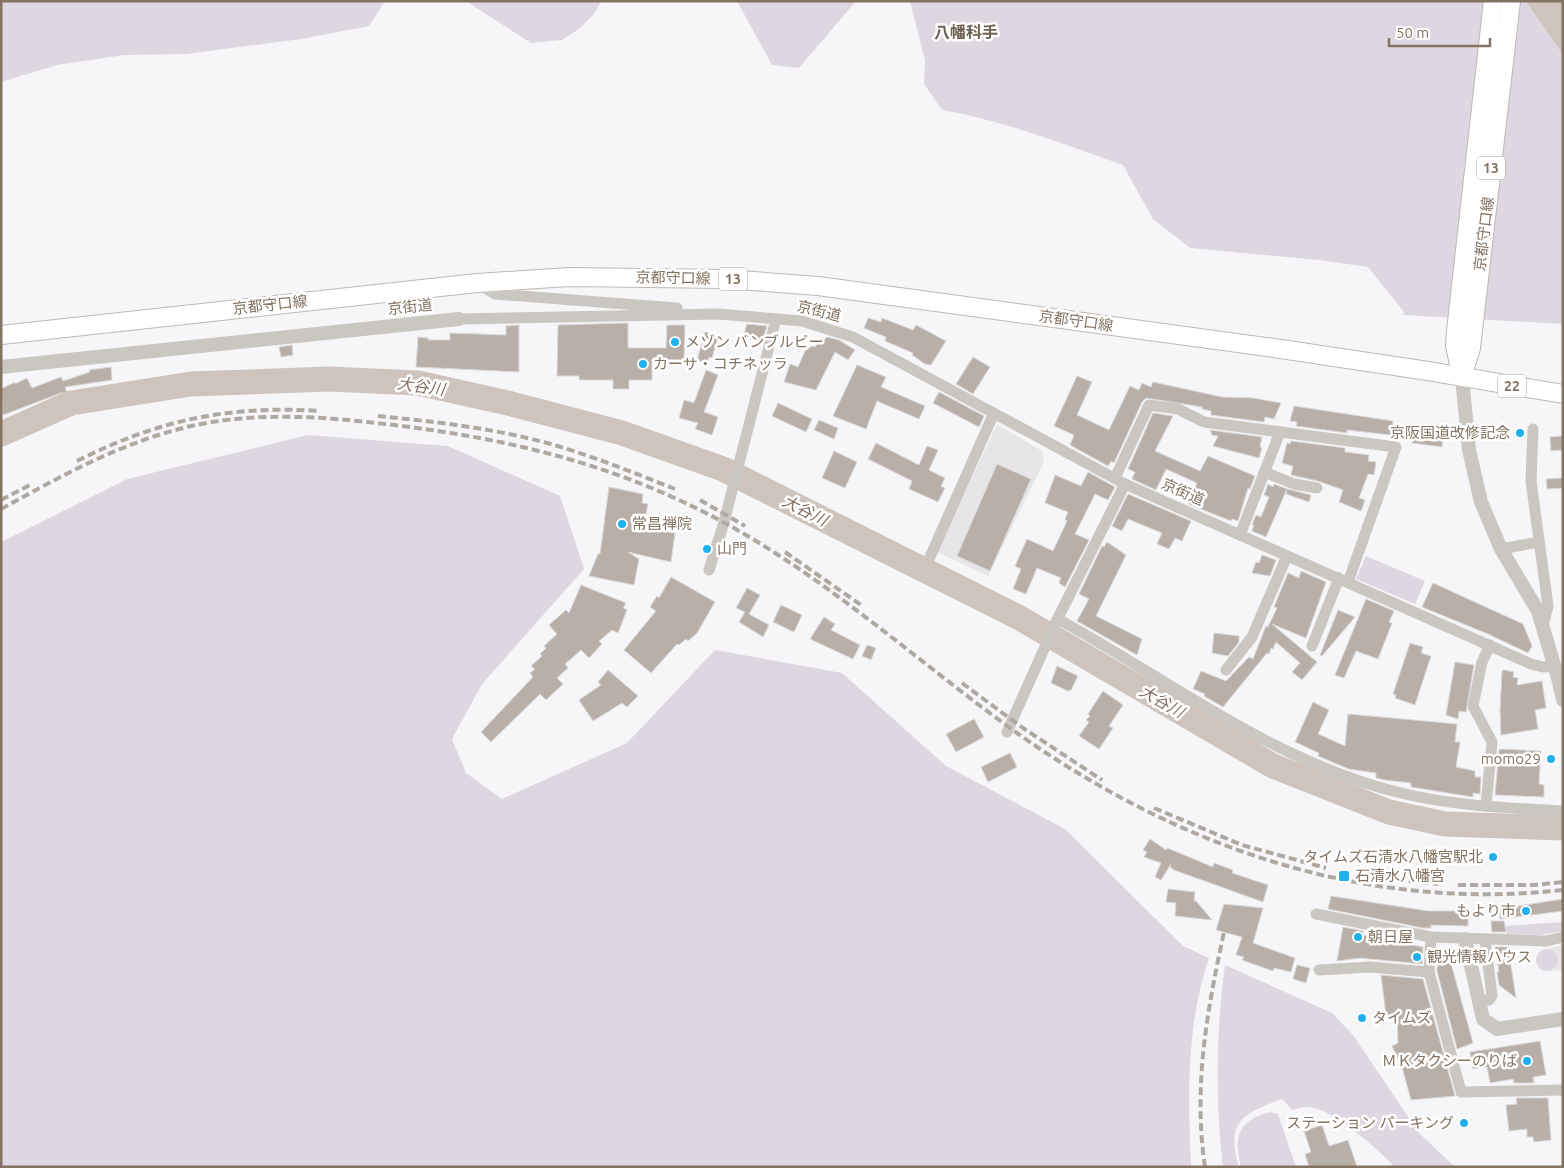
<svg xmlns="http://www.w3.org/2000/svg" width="1564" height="1168" font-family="Ubuntu,'Noto Sans JP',sans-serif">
  <rect width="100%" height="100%" fill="#f6f6f9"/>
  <!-- built -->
  <g fill="#e7e5e7">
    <path d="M997 424 1042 451 1044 462 988 576 937 552Z"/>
    <path d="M1563 945V970L1557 971 1554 970 1558 963 1552 951 1547 949Z"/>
  </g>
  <!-- green -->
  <g fill="#ded7e1">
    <path d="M1 1H385L369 26 301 39 186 54 124 55 57 65 1 82Z"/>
    <path d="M466 1H602L594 14 579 29 562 40 531 43Z"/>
    <path d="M737 1H856L799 68 772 65Z"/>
    <path d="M910 1H1526L1563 55V324L1403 315 1404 312 1368 267 1319 260 1190 248 1153 219 1123 165C1063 144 1005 121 942 110L924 84 925 60Z"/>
    <path d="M308 435 448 446 560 496 584 569 482 684 452 739 466 773 502 799 627 743 715 650 842 673 946 766 1065 829 1183 946 1209 958C1186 1025 1188 1097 1191 1167H1V542L127 479Z"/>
    <path d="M1366 556 1425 581 1415 604 1356 579Z"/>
    <path d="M1562 922 1563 931 1541 935 1507 934 1505 926Z"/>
    <circle cx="1547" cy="960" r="11"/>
    <path d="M1225 965 1332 1013 1353 1035 1419 1133 1455 1167H1395C1377 1149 1333 1108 1308 1107 1303 1107 1297 1109 1292 1110L1282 1099C1243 1113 1225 1122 1239 1167H1223C1215 1100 1216 1032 1225 965Z"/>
    <path d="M1270 1112 1278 1114 1296 1167H1241C1233 1136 1238 1121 1270 1112Z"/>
  </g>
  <!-- water -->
  <path fill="#cec3bd" d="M1526 1H1563V55L1530 7Z"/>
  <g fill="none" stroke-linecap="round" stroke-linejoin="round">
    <!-- river -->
    <path stroke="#cec3bd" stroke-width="25" d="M1 434 71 403 191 384 329 379 418 383 508 403 622 433 723 469 1018 617 1273 766 1389 812 1445 824 1563 828"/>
  </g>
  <!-- building -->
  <g fill="#b8afa8" stroke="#d8d8db">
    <path d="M868 318 881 322 882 318 913 330 916 325 946 341 931 365 925 364 912 355 913 353 885 341 886 337 864 328Z"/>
    <path d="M628 323V348H666L667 325H685L684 360 652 359V380H629V389H613V380H579V376H557L558 325Z"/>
    <path d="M747 324 767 326 762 342 743 337Z"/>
    <path d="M519 325V372L416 367 418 337 428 338V340H450V333L506 335V326Z"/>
    <path d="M705 332 718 336 712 358 709 357 707 363 697 360Z"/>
    <path d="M827 337 839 340 855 350 848 360 835 352 816 390 784 382 790 364 798 367 805 351 812 346 815 347 821 338 824 340Z"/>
    <path d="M292 345 293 355 281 357 279 347Z"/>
    <path d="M973 357 990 367 973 394 956 384Z"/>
    <path d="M857 365 886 377 881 387 925 406 919 419 877 401 866 429 833 416Z"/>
    <path d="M111 367 112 380 65 387 67 393H61L3 415 1 389 15 382V384L27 378 32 388 61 377 63 381 90 372 89 370Z"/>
    <path d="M706 370 718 375 704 412 718 417 712 435 695 429 698 423 679 418 684 400 694 403Z"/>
    <path d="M1077 376 1092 382 1077 415 1109 430 1130 386 1139 390 1142 383 1151 387 1153 382 1222 397 1253 398 1281 403 1274 419 1265 417 1264 422 1211 415V411L1202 409V407L1146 398 1142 402 1114 463 1111 461 1108 466 1070 445 1074 435 1054 426Z"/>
    <path d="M939 392 984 416 979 427 933 403Z"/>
    <path d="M778 403 812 419 806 432 772 416Z"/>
    <path d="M1294 406 1393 421 1391 435 1347 430V433L1296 426 1297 422 1290 421Z"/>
    <path d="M1153 413 1173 416 1155 451 1200 471 1208 456 1255 476 1250 489 1248 488 1238 521 1232 519 1231 521 1188 504 1197 483 1166 469 1156 490 1132 479 1135 472 1128 469Z"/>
    <path d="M819 420 838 428 834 439 814 430Z"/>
    <path d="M1415 425 1444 429 1442 447 1412 443Z"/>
    <path d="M1210 430 1262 437 1260 447 1262 448 1259 458 1213 446 1218 436 1212 435Z"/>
    <path d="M1563 436V450L1551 451 1550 437Z"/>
    <path d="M1291 441 1345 448V452L1369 455 1368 461 1376 462 1374 475 1368 474 1359 498 1365 500 1361 511 1339 502 1343 490 1318 481 1291 475 1293 466 1282 463 1287 443 1290 444Z"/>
    <path d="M876 443 919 465 927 446 938 450 929 470 945 478 941 486 945 488 938 502 909 489 912 481 868 459Z"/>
    <path d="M834 451 857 462 845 488 822 478Z"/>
    <path d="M997 464 1031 479 990 571 957 556Z"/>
    <path d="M1088 472 1115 487 1108 500 1095 494 1075 534 1089 540 1065 587 1059 583 1061 578 1037 568 1026 594 1013 589 1021 569 1015 566 1027 539 1053 551 1067 521 1065 519 1068 512 1045 503 1055 475 1081 486Z"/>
    <path d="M1563 478V488L1547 489 1546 479Z"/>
    <path d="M1268 484 1273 487 1274 484 1287 489 1266 537 1252 531 1254 525H1252L1256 515 1261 517 1269 497 1264 495Z"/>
    <path d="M609 487 643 494 642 503 648 504 643 528 675 533 671 562 628 552 639 559 634 585 589 576 598 554H600Z"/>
    <path d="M1287 489 1311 495 1309 502 1286 494Z"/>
    <path d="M1128 494 1191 521 1182 541 1175 538 1169 549 1157 544 1162 533 1128 519 1122 531 1112 526Z"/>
    <path d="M1107 542 1126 555 1096 616 1142 639 1137 655 1077 621 1089 599 1079 594 1102 546 1104 547Z"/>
    <path d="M1262 555 1276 560 1270 576 1252 573 1256 562 1259 563Z"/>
    <path d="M1301 571 1326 582 1306 638 1272 624 1317 662 1302 680 1292 672 1300 663 1276 642 1273 649 1271 648 1269 654 1267 653 1223 707 1204 696 1205 694 1193 689 1201 671 1226 681 1249 657 1253 659 1266 626 1268 627 1277 608 1274 607 1288 573 1299 578Z"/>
    <path d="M671 577 715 602 697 633 688 641 686 639 679 645 677 644 651 673 624 650 656 611 650 607 657 596 659 598Z"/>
    <path d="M1433 583 1523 624 1532 646 1528 653 1488 634 1422 607Z"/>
    <path d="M581 585 626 603 623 608 627 610 618 633 612 630 599 641 602 644 589 658 581 650 565 664 568 668 557 678 563 684 546 700 540 694 491 742 481 732 533 677 530 673 535 669 531 666 542 656 540 654 546 648 544 646 557 634 549 625 566 610 569 613Z"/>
    <path d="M747 588 760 595 749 614 769 625 763 637 739 622 745 612 736 608Z"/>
    <path d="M1366 599 1394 611 1389 622 1392 623 1378 659 1356 651 1344 678 1335 675Z"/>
    <path d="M781 605 802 615 794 632 773 622Z"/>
    <path d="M1338 610 1355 617 1322 656 1320 655Z"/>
    <path d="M824 617 835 624 831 630 860 645 853 659 810 639Z"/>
    <path d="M1214 633 1239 636V642L1228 656 1212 653Z"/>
    <path d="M1410 643 1423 647 1421 653 1431 656 1415 705 1395 698 1396 695 1393 694Z"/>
    <path d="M867 645 876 648 871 660 862 656Z"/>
    <path d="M1455 662 1474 665 1466 712 1459 711 1458 719 1446 715Z"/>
    <path d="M1057 666 1078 676 1071 690 1068 691 1051 683Z"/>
    <path d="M608 670 638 696 627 707 622 703 593 721 579 700 601 685 598 682Z"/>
    <path d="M1504 670 1514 672 1513 677 1518 678 1517 685 1542 681 1546 708 1535 710 1538 729 1501 735 1500 710 1502 671Z"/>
    <path d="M1103 691 1123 705 1109 726 1113 728 1099 749 1079 736 1089 722 1086 720 1090 716 1088 714Z"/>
    <path d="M1313 702 1329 710 1318 734 1345 746 1348 714 1457 724 1455 742H1460L1456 767 1475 771V777H1481L1480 794 1473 793V797L1411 787V783L1385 780 1376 778V773L1349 769 1318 756 1319 753 1295 742Z"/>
    <path d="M974 719 984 737 956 752 946 734Z"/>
    <path d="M1501 749 1541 751 1539 784 1544 785V797L1495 795 1499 750Z"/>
    <path d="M1010 753 1017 767 988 782 981 767Z"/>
    <path d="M1150 839 1166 850 1167 848 1213 867 1214 863 1233 870 1232 873 1268 885 1263 902 1174 870 1170 867 1171 864 1161 880 1155 877 1161 863 1144 857 1147 852 1143 850Z"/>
    <path d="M1168 889 1195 892 1194 901H1196L1212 920 1175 916 1176 903 1166 902Z"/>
    <path d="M1331 896 1428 911H1468V926L1431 925V928H1423L1328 909Z"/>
    <path d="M1563 899V911L1500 919 1499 909Z"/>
    <path d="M1224 904 1263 908 1253 943 1295 958 1291 972 1274 968 1273 971 1242 960 1244 957 1236 955 1242 937 1216 930Z"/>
    <path d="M1491 921H1504L1506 932H1492Z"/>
    <path d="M1343 927 1363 931V935L1423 947 1422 964 1360 958 1337 961Z"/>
    <path d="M1495 947H1508L1516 998 1499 985 1497 972H1499Z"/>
    <path d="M1447 949 1473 1043 1457 1049 1437 971 1438 952Z"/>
    <path d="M1297 965 1310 968 1306 983 1293 979Z"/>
    <path d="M1381 975 1423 979 1455 1096 1411 1100 1402 1067 1392 1046 1398 1043 1397 1014 1386 1015Z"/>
    <path d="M1540 1041 1546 1075 1533 1077 1534 1083H1514L1513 1079 1490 1083 1487 1067 1473 1069 1470 1052Z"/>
    <path d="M1516 1098H1548L1551 1140 1534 1142 1533 1137H1527V1129L1509 1131 1506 1105 1517 1104Z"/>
    <path d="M1322 1125 1329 1146 1348 1140 1357 1167H1309L1305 1154 1311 1152 1304 1131Z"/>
  </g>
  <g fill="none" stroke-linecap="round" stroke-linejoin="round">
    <!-- primary casing -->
    <g stroke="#bdb8b2" stroke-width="20">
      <g id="primary">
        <path d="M1 335 477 283 569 277 727 279 818 286 1274 348 1428 371 1563 394"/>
        <path d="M1462 377 1471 348 1511 1"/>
        <path d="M1462 377 1455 346 1456 331 1493 1"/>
      </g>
    </g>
    <!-- minor -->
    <g stroke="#cac6c1" stroke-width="11">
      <path d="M477 283 495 294 677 308"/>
      <path d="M459 319 718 314 802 321 853 337 1125 484 1531 664 1543 667 1555 666"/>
      <path d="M1533 429 1531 481 1548 606 1543 626"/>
      <path d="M1264 472 1294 484 1317 488"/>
      <path d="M1115 478 1149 405 1178 409 1204 422 1396 447 1348 582"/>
      <path d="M1240 535 1280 432"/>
      <path d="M1501 549 1539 542"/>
      <path d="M930 557 994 413"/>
      <path d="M709 570 724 522 776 319"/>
      <path d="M1058 619C1169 680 1275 763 1401 793 1454 806 1508 808 1563 811"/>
      <path d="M1312 646 1339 578"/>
      <path d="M1226 670 1252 637 1287 556"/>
      <path d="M1007 732 1057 620 1125 484"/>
      <path d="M1486 806 1492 742 1473 706 1482 662 1490 645"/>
      <path d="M1316 914 1431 937 1546 941 1563 937"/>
      <path d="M1431 937 1429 972 1461 1092 1563 1090"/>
      <path d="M1319 970 1370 967 1429 972"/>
      <path d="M1478 1002 1489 1000 1492 996 1485 939"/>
    </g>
    <!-- tertiary -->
    <g stroke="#cac6c1" stroke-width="14">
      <path d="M1 367 459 319"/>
      <path d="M1462 377 1469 450 1481 502 1501 549 1538 611 1558 678 1563 700"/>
      <path d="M1465 939 1483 1019 1497 1029 1563 1019"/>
    </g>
    <!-- primary -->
    <use href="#primary" stroke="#fff" stroke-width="18"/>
    <!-- rail -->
    <g stroke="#afa8a0" stroke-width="4" stroke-dasharray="8 4" stroke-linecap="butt">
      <path d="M378 416C438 422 502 429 561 447 600 459 637 474 675 489"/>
      <path d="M77 461C158 420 229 405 320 411"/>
      <path d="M1 500 30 485"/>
      <path d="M700 500 745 526"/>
      <path d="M1 509C56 479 111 448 172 431 238 412 308 415 376 423 514 438 636 468 756 541 848 597 929 670 1017 733 1178 847 1364 912 1563 890"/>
      <path d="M785 552 861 605"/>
      <path d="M962 683 1023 728 1102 780"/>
      <path d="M1154 808 1242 845 1326 868"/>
      <path d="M1361 875 1438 884"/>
      <path d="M1458 885H1534L1563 882"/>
      <path d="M1205 1167C1193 1086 1207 1011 1224 932"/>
    </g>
  </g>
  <!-- markers -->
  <g fill="#21b0ee" stroke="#fff" stroke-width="2">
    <circle cx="675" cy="342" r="5"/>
    <circle cx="643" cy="364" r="5"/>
    <circle cx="1520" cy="433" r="5"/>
    <circle cx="622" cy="524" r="5"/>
    <circle cx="707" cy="549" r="5"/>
    <circle cx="1551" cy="759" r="5"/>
    <circle cx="1493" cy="857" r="5"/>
    <rect x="1338" y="870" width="12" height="12" rx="2.5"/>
    <circle cx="1526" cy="911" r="5"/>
    <circle cx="1358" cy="937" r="5"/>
    <circle cx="1417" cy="957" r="5"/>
    <circle cx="1362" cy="1018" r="5"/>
    <circle cx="1527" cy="1061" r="5"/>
    <circle cx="1464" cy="1123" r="5"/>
  </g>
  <g text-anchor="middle" stroke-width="5" stroke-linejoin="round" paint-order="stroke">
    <!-- shield labels -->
    <g fill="#fff" stroke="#a89d91" stroke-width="1">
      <rect x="1477" y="156.5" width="28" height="23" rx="4"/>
      <rect x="719" y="267.5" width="28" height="23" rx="4"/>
      <rect x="1498" y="374.5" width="28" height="23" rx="4"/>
    </g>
    <g font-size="14" font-weight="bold" fill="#837362">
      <text x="1491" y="173">13</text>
      <text x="733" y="284">13</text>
      <text x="1512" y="391">22</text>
    </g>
    <!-- street labels -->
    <g font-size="15" fill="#837362" stroke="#fff">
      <text transform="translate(1484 234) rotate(-83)" y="5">京都守口線</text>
      <text transform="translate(673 278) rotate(1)" y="5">京都守口線</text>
      <text transform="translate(270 305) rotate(-6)" y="5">京都守口線</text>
      <text transform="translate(410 307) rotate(-6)" y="5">京街道</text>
      <text transform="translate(819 311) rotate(14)" y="5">京街道</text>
      <text transform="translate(1076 321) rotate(8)" y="5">京都守口線</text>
      <text transform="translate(1183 492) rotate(24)" y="5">京街道</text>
    </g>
    <!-- poi labels -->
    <g font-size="15" fill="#837362" stroke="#fff" text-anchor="start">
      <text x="685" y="347">メゾン バンブルビー</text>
      <text x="653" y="369">カーサ・コチネッラ</text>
      <text x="1510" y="438" text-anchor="end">京阪国道改修記念</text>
      <text x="632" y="529">常昌禅院</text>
      <text x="717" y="554">山門</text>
      <text x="1541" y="764" text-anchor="end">momo29</text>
      <text x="1483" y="862" text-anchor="end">タイムズ石清水八幡宮駅北</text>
      <text x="1355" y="881">石清水八幡宮</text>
      <text x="1516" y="916" text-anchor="end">もより市</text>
      <text x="1368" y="942">朝日屋</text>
      <text x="1427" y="962">観光情報ハウス</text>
      <text x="1372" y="1023">タイムズ</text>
      <text x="1517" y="1066" text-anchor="end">ＭＫタクシーのりば</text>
      <text x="1454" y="1128" text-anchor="end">ステーション パーキング</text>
    </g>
    <!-- neighbourhood labels -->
    <g font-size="16" font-weight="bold" fill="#6e6154" stroke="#fff">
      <text x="966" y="38">八幡科手</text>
    </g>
    <!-- water labels -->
    <g font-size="16" font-style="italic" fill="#846e62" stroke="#fff">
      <text transform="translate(421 386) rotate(8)" y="6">大谷川</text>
      <text transform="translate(805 510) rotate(27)" y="6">大谷川</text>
      <text transform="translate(1162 701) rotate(30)" y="6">大谷川</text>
    </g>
  </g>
  <!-- border -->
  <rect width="1564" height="1168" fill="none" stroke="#837362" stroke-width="5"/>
  <!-- scale -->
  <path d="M1389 38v8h101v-8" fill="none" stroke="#837362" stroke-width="2.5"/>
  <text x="1396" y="38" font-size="15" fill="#837362" stroke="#ffffff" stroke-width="4" paint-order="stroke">50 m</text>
</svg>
